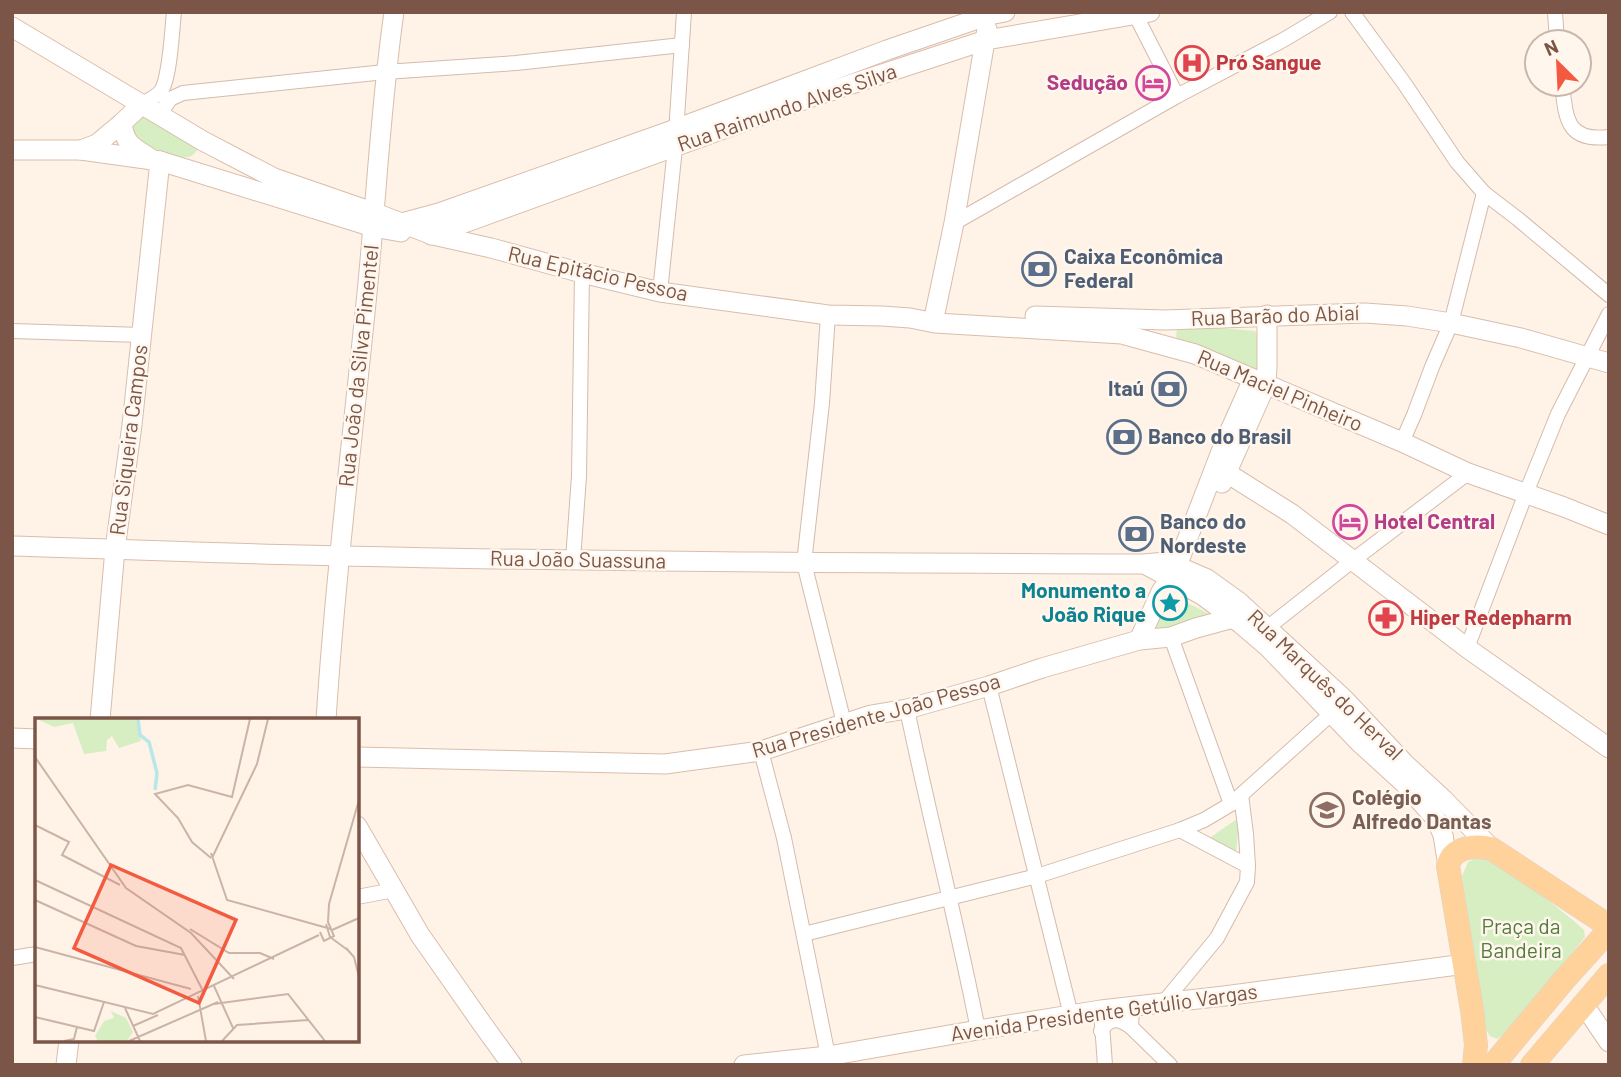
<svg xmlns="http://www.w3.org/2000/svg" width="1621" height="1077" font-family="Barlow,sans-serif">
  <rect width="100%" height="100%" fill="#fef3e6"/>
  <!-- green -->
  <g fill="#d7eec2">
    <path d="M149 116 197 146V151C193 154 192 157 187 157 171 159 146 144 133 137L130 121 134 117Z"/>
    <path d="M1187 325 1255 331 1260 339 1258 368 1252 373 1184 343 1176 337 1177 329Z"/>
    <path d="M1178 587 1186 602 1213 616 1151 634 1167 588Z"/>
    <path d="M1237 820 1239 823 1236 853 1208 839 1234 821Z"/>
    <path d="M1478 857 1503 864 1574 921 1584 930 1585 937 1509 1032 1497 1039 1490 1036 1485 1028 1462 876 1468 862Z"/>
  </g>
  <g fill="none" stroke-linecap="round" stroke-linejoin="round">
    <!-- street casing -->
    <g stroke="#d4bbad" stroke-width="16">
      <g id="street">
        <path d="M1134 12 1177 96"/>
        <path d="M1352 12 1404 83 1457 162 1484 193 1518 219 1609 295"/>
        <path d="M1555 12 1557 42"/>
        <path d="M1562 84C1566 118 1566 142 1609 137"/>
        <path d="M142 104C149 100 156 97 161 91 170 78 172 30 174 12"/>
        <path d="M160 114 170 99 183 93 385 72 516 63 682 45"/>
        <path d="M954 223 1177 96 1285 39 1330 12"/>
        <path d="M660 292 675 148 684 12"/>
        <path d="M828 315 822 403 804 563 844 723"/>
        <path d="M12 331 142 335"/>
        <path d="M1402 442 1414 415 1432 367 1451 323 1484 193"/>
        <path d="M573 560 579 476 582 273"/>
        <path d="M1267 628 1352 561 1468 473"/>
        <path d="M1171 637 1231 804"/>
        <path d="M1467 648 1526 493 1558 414 1609 314"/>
        <path d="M989 686 1071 1015"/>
        <path d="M907 709C929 816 957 922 978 1030"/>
        <path d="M761 751 784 838 828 1056"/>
        <path d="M1180 830 1248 866"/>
        <path d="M357 897 394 890"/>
        <path d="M804 934 1037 876 1180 830 1204 820 1231 804 1331 714"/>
        <path d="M12 958 37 954"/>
        <path d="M1164 1002 1217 938 1247 882 1248 866 1246 834 1241 795"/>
        <path d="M1132 1008 1131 1027 1170 1065"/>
        <path d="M1101 1010 1105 1065"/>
        <path d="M1101 1031C1110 1017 1118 1018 1131 1027"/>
      </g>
    </g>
    <!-- secondary casing -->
    <g stroke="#dabdac" stroke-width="21">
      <g id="secondary">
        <path d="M12 27 203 141 274 178 375 213 433 235 491 248 582 273 660 292 828 315 882 316 910 318 935 323 1122 334 1195 354 1402 442 1468 473 1564 507 1609 525"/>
        <path d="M142 104 122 123C125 145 133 147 150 158"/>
        <path d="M12 150H81L160 161 373 227 401 232"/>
        <path d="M81 150 97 144 122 123"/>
        <path d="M402 223 439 213 676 129 887 50 989 15 1005 12"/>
        <path d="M431 235 812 97 986 40 1150 12"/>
        <path d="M935 313 954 223 987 29"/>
        <path d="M1035 316 1165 320 1365 313 1407 316 1451 323 1521 338 1609 363"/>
        <path d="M1227 473 1292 514 1467 648 1609 748"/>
        <path d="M1222 483 1266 384 1267 367V315"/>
        <path d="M12 546C122 549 232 554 342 556 609 562 876 563 1144 564L1166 562 1177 566 1207 579 1239 602 1344 699 1405 764 1443 799 1492 849"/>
        <path d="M1148 566 1202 595 1241 624 1268 647 1359 742 1404 783 1436 819 1443 835 1448 866"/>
        <path d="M1139 640 1161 592 1177 566 1224 444 1253 379"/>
        <path d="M100 720 115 549 132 425 160 161"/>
        <path d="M326 720C335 581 352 442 366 303 376 206 380 109 394 12"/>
        <path d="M12 738 37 739"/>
        <path d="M357 757 665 764 761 751 871 715 907 709 989 686 1042 668 1139 640 1171 637 1196 628 1233 618"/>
        <path d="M357 826 420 935 483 1025 512 1065"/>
        <path d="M1584 1005 1609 1042"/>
        <path d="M66 1065 69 1040"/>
        <path d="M744 1065 828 1056 978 1030 1101 1010 1224 996 1465 964"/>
      </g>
    </g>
    <!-- primary casing -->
    <g stroke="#ddd3cf" stroke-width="24">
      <g id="primary">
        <path d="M1474 1065 1476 1045 1472 1010 1448 866C1452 846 1476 845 1492 849L1609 926"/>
        <path d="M1493 1065 1564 980 1609 930"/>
        <path d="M1532 1065 1609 975"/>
      </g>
    </g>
    <!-- street -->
    <use href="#street" stroke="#fff" stroke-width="14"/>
    <!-- secondary -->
    <use href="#secondary" stroke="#fff" stroke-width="19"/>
    <!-- primary -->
    <use href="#primary" stroke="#ffd29c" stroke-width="23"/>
  </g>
  <!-- icons -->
  <defs>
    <g id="hospital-ring" transform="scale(1.75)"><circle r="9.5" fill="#fff7ee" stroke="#e0444e" stroke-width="1.5"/><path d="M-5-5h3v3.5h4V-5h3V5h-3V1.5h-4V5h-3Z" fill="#e0444e"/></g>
    <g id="hotel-ring" transform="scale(1.75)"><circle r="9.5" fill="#fff7ee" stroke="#d1479c" stroke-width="1.5"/><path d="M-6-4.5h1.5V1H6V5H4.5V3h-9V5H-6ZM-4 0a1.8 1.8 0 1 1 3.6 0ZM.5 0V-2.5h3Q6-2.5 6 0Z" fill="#d1479c"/></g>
    <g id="bank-ring" transform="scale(1.75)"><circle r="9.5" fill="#fff7ee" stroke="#5c6f8a" stroke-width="1.5"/><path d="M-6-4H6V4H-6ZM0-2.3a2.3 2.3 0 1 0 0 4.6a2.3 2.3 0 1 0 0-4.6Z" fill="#5c6f8a"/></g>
    <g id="sight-ring" transform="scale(1.75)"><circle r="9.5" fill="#fff7ee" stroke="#0f9aa8" stroke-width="1.5"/><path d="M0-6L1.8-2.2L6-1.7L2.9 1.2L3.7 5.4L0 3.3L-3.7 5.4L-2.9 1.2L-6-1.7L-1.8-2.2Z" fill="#0f9aa8"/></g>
    <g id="pharmacy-ring" transform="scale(1.75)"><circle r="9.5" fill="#fff7ee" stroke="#e0444e" stroke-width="1.5"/><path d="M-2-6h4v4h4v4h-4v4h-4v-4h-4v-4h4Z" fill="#e0444e"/></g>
    <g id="school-ring" transform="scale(1.75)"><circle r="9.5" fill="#fff7ee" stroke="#8d6e63" stroke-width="1.5"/><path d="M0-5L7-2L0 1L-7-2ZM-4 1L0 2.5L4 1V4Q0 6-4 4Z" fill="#8d6e63"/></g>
  </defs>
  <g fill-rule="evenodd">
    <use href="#hospital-ring" x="1192" y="63"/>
    <use href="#hotel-ring" x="1153" y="83"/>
    <use href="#bank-ring" x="1039" y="269"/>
    <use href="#bank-ring" x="1169" y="389"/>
    <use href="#bank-ring" x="1124" y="437"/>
    <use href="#hotel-ring" x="1350" y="522"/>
    <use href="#bank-ring" x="1136" y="534"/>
    <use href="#sight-ring" x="1170" y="603"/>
    <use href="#pharmacy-ring" x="1386" y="618"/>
    <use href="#school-ring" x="1327" y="810"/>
  </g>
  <g text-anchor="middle" stroke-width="5" stroke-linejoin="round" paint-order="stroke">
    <!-- health labels -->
    <g font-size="21" font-weight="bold" fill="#be3a42" stroke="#fff7ee" text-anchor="start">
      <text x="1216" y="70">Pró Sangue</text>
      <text x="1410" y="625">Hiper Redepharm</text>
    </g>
    <!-- hotel labels -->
    <g font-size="21" font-weight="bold" fill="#b23c85" stroke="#fff7ee" text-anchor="end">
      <text x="1128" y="90">Sedução</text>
      <text x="1374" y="529" text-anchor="start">Hotel Central</text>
    </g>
    <!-- street labels -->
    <g font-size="21" fill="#7b5648" stroke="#fff7ee">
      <text transform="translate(787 108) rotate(-19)" y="7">Rua Raimundo Alves Silva</text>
      <text transform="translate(598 274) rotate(13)" y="7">Rua Epitácio Pessoa</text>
      <text transform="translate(1275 316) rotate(-2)" y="7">Rua Barão do Abiaí</text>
      <text transform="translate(359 366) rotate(-84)" y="7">Rua João da Silva Pimentel</text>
      <text transform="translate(1280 391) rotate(23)" y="7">Rua Maciel Pinheiro</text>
      <text transform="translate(129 440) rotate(-83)" y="7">Rua Siqueira Campos</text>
      <text transform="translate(578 560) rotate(1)" y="7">Rua João Suassuna</text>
      <text transform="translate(1325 685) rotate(44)" y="7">Rua Marquês do Herval</text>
      <text transform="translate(876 716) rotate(-16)" y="7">Rua Presidente João Pessoa</text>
      <text transform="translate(1104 1013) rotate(-8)" y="7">Avenida Presidente Getúlio Vargas</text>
    </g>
    <!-- service labels -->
    <g font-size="21" font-weight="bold" fill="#4e5e75" stroke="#fff7ee" text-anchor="start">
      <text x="1064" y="264">Caixa Econômica<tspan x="1064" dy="24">Federal</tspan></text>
      <text x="1144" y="396" text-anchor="end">Itaú</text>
      <text x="1148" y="444">Banco do Brasil</text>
      <text x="1160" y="529">Banco do<tspan x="1160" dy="24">Nordeste</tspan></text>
    </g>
    <!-- culture labels -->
    <g font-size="21" font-weight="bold" fill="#0d838f" stroke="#fff7ee" text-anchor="end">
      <text x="1146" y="598">Monumento a<tspan x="1146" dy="24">João Rique</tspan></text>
    </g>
    <!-- education labels -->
    <g font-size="21" font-weight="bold" fill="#785e54" stroke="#fff7ee" text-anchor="start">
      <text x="1352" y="805">Colégio<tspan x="1352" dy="24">Alfredo Dantas</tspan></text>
    </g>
    <!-- park labels -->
    <g font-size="21" fill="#537b3c" stroke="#fff7ee">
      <text x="1521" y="934">Praça da<tspan x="1521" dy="24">Bandeira</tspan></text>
    </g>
  </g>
  <!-- overview -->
  <g transform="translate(35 718)">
    <rect width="324" height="324" fill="#fef3e6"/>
    <path d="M2 1H103L106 23 84 30 77 18 72 22 71 33 49 36 38 5 19 9ZM76 293 91 300 98 314 92 323H63L60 318 69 303 79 300Z" fill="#d7eec2"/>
    <path fill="none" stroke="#b8e7ea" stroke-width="3.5" d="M103 1 105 17 114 24 122 55 120 72"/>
    <path fill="none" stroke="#cab4a7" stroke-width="2" d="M0 39 91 170 156 215 199 261M0 107 34 124 27 137 85 167M176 135 192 182 296 211M176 140 157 124 143 100 120 76 153 67 197 79 215 1M177 140 222 46 233 1M0 162 146 230 168 273M0 182 101 228 150 237M291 206 295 219 314 233M155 211 194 235H225L239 241M297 212 324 200M285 214 289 223 299 218 293 204 294 186 324 82M0 229 156 271M311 230 319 239 324 259M0 267 118 296 284 217M179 268 198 310M163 278 171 323M179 286 253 276 290 323M90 290 105 323M0 299 59 313 69 284M98 308 123 297M29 323 39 321 42 309M94 323 183 284M187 323 202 307 273 302"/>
    <path fill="#f35a40" fill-opacity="0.15" stroke="#f35a40" stroke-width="3.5" d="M76 147 201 202 164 285 39 230Z"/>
    <rect width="324" height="324" fill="none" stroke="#7b5648" stroke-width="3.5"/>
  </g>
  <!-- border -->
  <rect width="1621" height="1077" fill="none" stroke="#7b5648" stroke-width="28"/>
  <!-- north arrow -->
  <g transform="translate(1558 63) rotate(336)"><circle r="33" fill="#fff7ee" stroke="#cab7ac" stroke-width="2"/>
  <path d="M0-5L12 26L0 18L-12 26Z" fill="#f35a40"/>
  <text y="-10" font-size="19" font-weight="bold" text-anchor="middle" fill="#7b5648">N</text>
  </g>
</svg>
